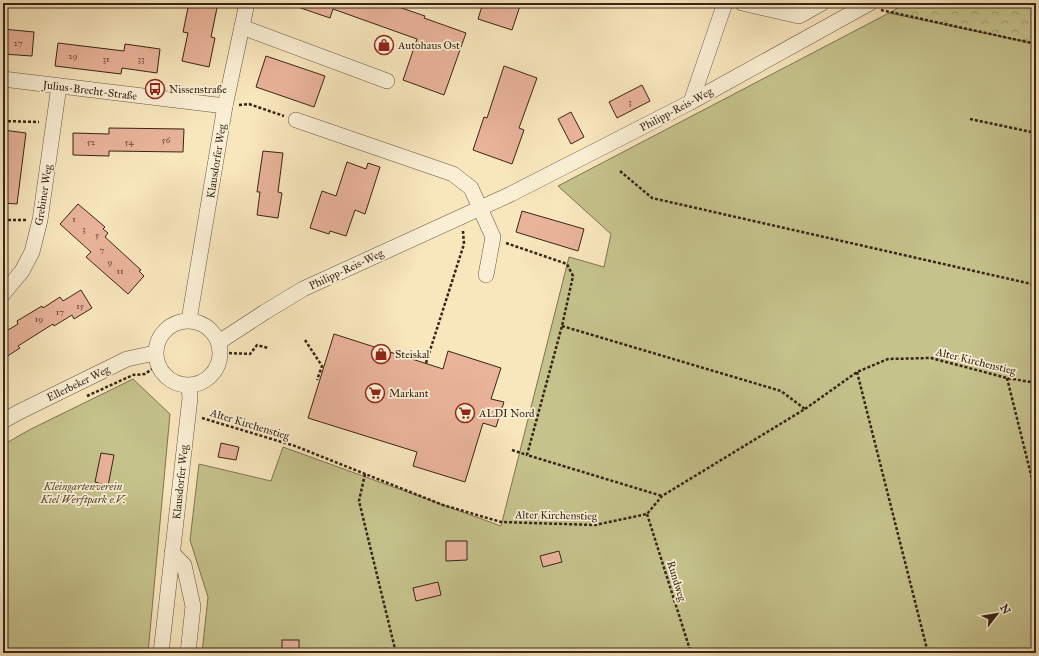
<svg xmlns="http://www.w3.org/2000/svg" width="1039" height="656" font-family="'IM FELL Great Primer',serif">
  <defs>
    <pattern id="forest-crowns" width="20" height="18" patternUnits="userSpaceOnUse"><rect width="20" height="18" fill="#c5c28c"/><path d="M2 6a3 3 0 1 1 6 0M12 15a3 3 0 1 1 6 0" fill="none" stroke="#a19d71"/></pattern>
  </defs>
  <rect width="100%" height="100%" fill="#f8e6bd"/>
  <filter id="stains"><feTurbulence type="fractalNoise" baseFrequency=".005" numOctaves="4"/><feColorMatrix values="0 0 0 0 .2 0 0 0 0 .09 0 0 0 0 .02 0 0 0 .5 -.17"/></filter>
  <radialGradient id="worn" r=".72"><stop offset=".6" stop-color="#630" stop-opacity="0"/><stop offset="1" stop-color="#630" stop-opacity=".3"/></radialGradient>
  <!-- forest -->
  <path fill="url(#forest-crowns)" stroke="#7e7452" d="M907 3H1036V44L889 13Z"/>
  <!-- garden -->
  <g fill="#c5c28c" stroke="#7e7452">
    <path d="M889 13 1036 44V653H202L208 597 190 540 199 464 271 481 283 447 501 526 569 257 604 267 611 234 558 186Z"/>
    <path d="M133 379 170 414 148 653H3V445L29 430Z"/>
  </g>
  <!-- building -->
  <g fill="#e9b39a" stroke="#382517">
    <path d="M189 3H218L211 37 215 38 209 67 182 61 188 33 183 32Z"/>
    <path d="M292 3H387L425 16 424 18 466 33 444 95 403 80 417 39 333 9 330 18 292 5Z"/>
    <path d="M483 3H521L512 30 478 19Z"/>
    <path d="M3 29 34 32 32 56 3 54Z"/>
    <path d="M58 43 124 51 125 44 160 49 157 73 122 68 121 74 55 66Z"/>
    <path d="M266 56 325 76 314 107 256 87Z"/>
    <path d="M504 66 537 78 519 128 524 130 512 164 473 150 484 117 487 118Z"/>
    <path d="M642 85 650 101 617 118 609 102Z"/>
    <path d="M571 112 584 137 571 144 558 119Z"/>
    <path d="M109 128 184 129 183 152 109 151V156L73 155V133L109 134Z"/>
    <path d="M3 130 26 133 17 204 3 203Z"/>
    <path d="M263 151 283 153 278 192 282 193 278 218 257 215 260 192H257Z"/>
    <path d="M347 162 366 169 368 163 380 167 365 214 355 210 346 236 330 231 329 234 310 228 322 191 336 196Z"/>
    <path d="M78 204 105 227 103 229 108 233 105 237 141 270 139 271 144 276 128 294 86 257 91 252 60 224Z"/>
    <path d="M522 211 584 229 578 251 516 232Z"/>
    <path d="M81 290 92 308 74 319 72 315 54 326 53 324 18 346 20 348 3 359V333L18 324 17 321 42 306 43 308 60 297 63 301Z"/>
    <path d="M334 334 443 369 448 351 501 368 491 399 504 402 496 427 483 423 465 482 413 466 417 452 308 418Z"/>
    <path d="M221 443 239 447 236 460 218 457Z"/>
    <path d="M101 453 114 455 108 486 95 482Z"/>
    <path d="M446 541H467V560L446 561Z"/>
    <path d="M559 551 562 562 543 567 540 556Z"/>
    <path d="M438 582 441 595 416 601 413 588Z"/>
    <rect x="282" y="640" width="17" height="13"/>
  </g>
  <g fill="none" stroke-linecap="round" stroke-linejoin="round">
    <!-- minor casing -->
    <g stroke="#685540" stroke-width="16">
      <g id="minor">
        <path d="M742 3 799 16 822 3"/>
        <path d="M242 27 387 81"/>
        <path d="M3 79 225 106"/>
        <path d="M691 102 725 3"/>
        <path d="M296 120 453 174 471 188 493 237 486 275"/>
        <path d="M3 294 22 271 32 252 40 220 59 86"/>
        <path d="M189 320 225 106 247 3"/>
        <circle cx="188" cy="353" r="32"/>
        <path d="M219 342 265 312 303 289 511 194 691 102 870 3"/>
        <path d="M3 421 19 412 127 359 155 353"/>
        <path d="M172 553 184 565 193 606 188 653"/>
        <path d="M161 653 190 398 189 386"/>
      </g>
    </g>
    <!-- path -->
    <g stroke="#382517" stroke-width="2.5" stroke-dasharray="3 2" stroke-linecap="butt">
      <path d="M881 10 1036 44"/>
      <path d="M239 105 249 104 284 116"/>
      <path d="M970 119 1036 133"/>
      <path d="M3 121 39 122"/>
      <path d="M620 171 652 198 1036 285"/>
      <path d="M3 220H26"/>
      <path d="M506 243 567 264 573 276 562 326 527 455 662 496"/>
      <path d="M562 326 781 391 805 409"/>
      <path d="M305 340 322 366 317 380"/>
      <path d="M229 353 250 354 257 345 268 348"/>
      <path d="M426 363 464 244 463 231"/>
      <path d="M857 372 928 653"/>
      <path d="M1007 378 1036 495"/>
      <path d="M87 396 133 375 145 374 152 369"/>
      <path d="M202 418 295 446 443 505 501 522 595 525 647 514 662 496 805 409 857 372 888 359 931 358 1007 378 1036 383"/>
      <path d="M512 450 527 455"/>
      <path d="M365 474 359 501 396 653"/>
      <path d="M647 514 691 653"/>
    </g>
    <!-- minor -->
    <use href="#minor" stroke="#faefd4" stroke-width="15"/>
  </g>
  <!-- icons -->
  <defs>
    <g id="shop-ring" transform="scale(1)"><circle r="9.5" fill="#faefd4" stroke="#8f2418" stroke-width="1.5"/><path d="M-5-2.5h2.3a2.7 3.5 0 0 1 5.4 0H5L5.5 6h-11ZM-1.5-2.5h3a1.5 2.3 0 0 0-3 0Z" fill="#8f2418"/></g>
    <g id="bus-ring" transform="scale(1)"><circle r="9.5" fill="#faefd4" stroke="#8f2418" stroke-width="1.5"/><path d="M-5-6H5V4H4V6H2V4H-2V6H-4V4H-5ZM-3.5-4V0h7V-4ZM-3.5 1.2v1.5H-2V1.2ZM2 1.2v1.5H3.5V1.2Z" fill="#8f2418"/></g>
    <g id="supermarket-ring" transform="scale(1)"><circle r="9.5" fill="#faefd4" stroke="#8f2418" stroke-width="1.5"/><path d="M-6-5.5h2.5l.6 2H6L4.5 2H-2.5L-4.4-4H-6ZM-1.5 3.2a1.3 1.3 0 1 0 .1 0ZM3 3.2a1.3 1.3 0 1 0 .1 0Z" fill="#8f2418"/></g>
  </defs>
  <g fill-rule="evenodd">
    <use href="#shop-ring" x="384" y="45"/>
    <use href="#bus-ring" x="155" y="89"/>
    <use href="#shop-ring" x="381" y="354"/>
    <use href="#supermarket-ring" x="375" y="393"/>
    <use href="#supermarket-ring" x="465" y="413"/>
  </g>
  <g text-anchor="middle" stroke-width="3.5" stroke-linejoin="round" paint-order="stroke">
    <!-- number labels -->
    <g font-size="9" fill="#644838">
      <text x="18" y="46">27</text>
      <text x="73" y="59">29</text>
      <text x="106" y="62">31</text>
      <text x="141" y="62">33</text>
      <text x="630" y="105">3</text>
      <text x="166" y="143">56</text>
      <text x="91" y="145">52</text>
      <text x="129" y="145">54</text>
      <text x="74" y="222">1</text>
      <text x="84" y="232">3</text>
      <text x="97" y="238">5</text>
      <text x="102" y="253">7</text>
      <text x="110" y="265">9</text>
      <text x="120" y="274">11</text>
      <text x="80" y="309">15</text>
      <text x="60" y="315">17</text>
      <text x="39" y="322">19</text>
    </g>
    <!-- poi labels -->
    <g font-size="11" fill="#382517" stroke="#faefd4" text-anchor="start">
      <text x="398" y="49">Autohaus Ost</text>
      <text x="169" y="93">Nissenstraße</text>
      <text x="395" y="358">Steiskal</text>
      <text x="389" y="397">Markant</text>
      <text x="479" y="417">ALDI Nord</text>
    </g>
    <!-- street labels -->
    <g font-size="11" fill="#382517" stroke="#faefd4">
      <text transform="translate(90 90) rotate(7)" y="4">Julius-Brecht-Straße</text>
      <text transform="translate(676 109) rotate(-28)" y="4">Philipp-Reis-Weg</text>
      <text transform="translate(216 161) rotate(-81)" y="4">Klausdorfer Weg</text>
      <text transform="translate(43 195) rotate(-81)" y="4">Grebiner Weg</text>
      <text transform="translate(346 269) rotate(-25)" y="4">Philipp-Reis-Weg</text>
      <text transform="translate(976 361) rotate(14)" y="4">Alter Kirchenstieg</text>
      <text transform="translate(78 383) rotate(-26)" y="4">Ellerbeker Weg</text>
      <text transform="translate(250 424) rotate(17)" y="4">Alter Kirchenstieg</text>
      <text transform="translate(180 482) rotate(-84)" y="4">Klausdorfer Weg</text>
      <text transform="translate(556 515) rotate(1)" y="4">Alter Kirchenstieg</text>
      <text transform="translate(677 581) rotate(73)" y="4">Rundweg</text>
    </g>
    <!-- park labels -->
    <g font-size="11" font-style="italic" fill="#5b4c34" stroke="#faefd4">
      <text x="83" y="490">Kleingartenverein<tspan x="83" dy="13">Kiel Werftpark e.V.</tspan></text>
    </g>
  </g>
  <!-- margin -->
  <rect width="1039" height="656" fill="none" stroke="#f8e6bd" stroke-width="16"/>
  <rect x="4" y="4" width="1031" height="648" fill="none" stroke="#382517" stroke-width="2"/>
  <rect x="8" y="8" width="1023" height="640" fill="none" stroke="#382517"/>
  <!-- north arrow -->
  <g transform="translate(997 614) rotate(59)" stroke="#faefd4" stroke-width="3" paint-order="stroke">
  <path d="M0-3L7 15L0 10L-7 15Z" fill="#382517"/>
  <text y="-6" font-size="11" font-weight="bold" text-anchor="middle" fill="#382517">N</text>
  </g>
  <rect width="100%" height="100%" filter="url(#stains)"/>
  <rect width="100%" height="100%" fill="url(#worn)"/>
</svg>
